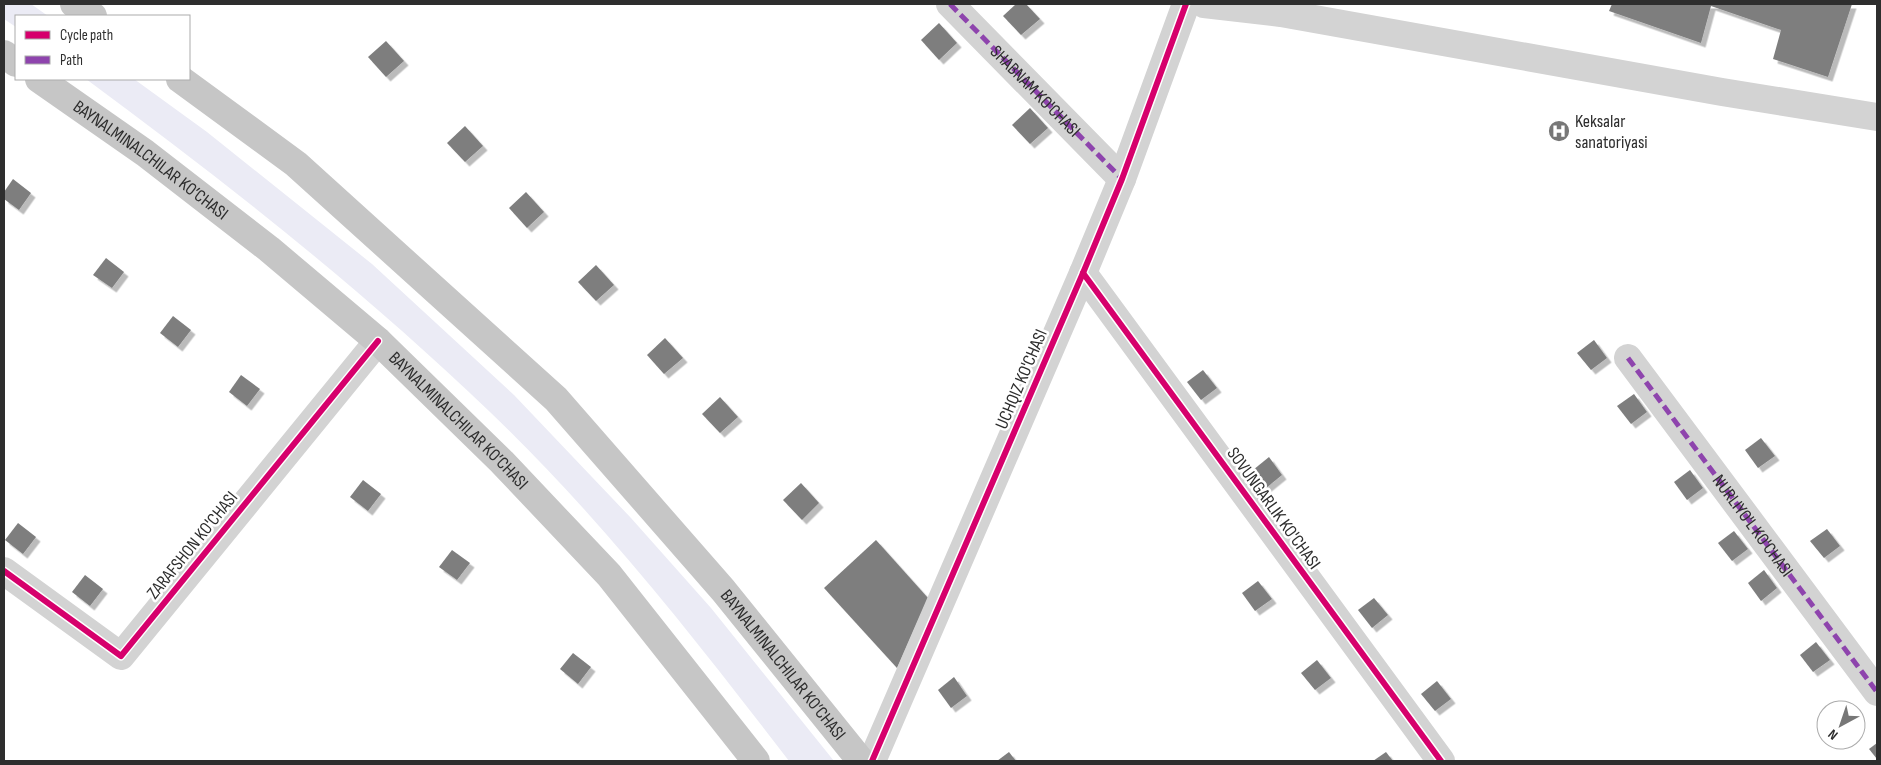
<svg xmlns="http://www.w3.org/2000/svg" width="1881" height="765" font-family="'Sofia Sans Condensed',sans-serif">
  <defs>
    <filter id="shadow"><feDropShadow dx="4.5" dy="4.5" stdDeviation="0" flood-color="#0004"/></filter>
  </defs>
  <rect width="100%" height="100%" fill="#fff"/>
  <!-- green -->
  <g fill="#ebebf5">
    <path d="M4 4H31L48 16H16V27L4 19Z"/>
    <path d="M86 79H134L207 132 372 264 514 395 631 518 711 608 834 761H789C696 640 601 518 490 412 364 291 227 183 86 79Z"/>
  </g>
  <!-- building -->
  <g fill="#7e7e7e" filter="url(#shadow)">
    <path d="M1016 4H1026L1040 19 1021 35 1003 16Z"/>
    <path d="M1612 4H1852L1828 77 1773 59 1781 30 1711 6 1701 43 1609 11Z"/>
    <path d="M939 23 957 43 939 60 921 40Z"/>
    <path d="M386 41 404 61 386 77 368 57Z"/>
    <path d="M1030 108 1048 128 1030 144 1012 125Z"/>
    <path d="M465 126 483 146 465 162 447 143Z"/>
    <path d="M13 179 31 193 19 210 4 199V192Z"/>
    <path d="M526 192 544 212 527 228 509 208Z"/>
    <path d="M106 258 124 272 112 288 93 275Z"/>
    <path d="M596 265 614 285 596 301 578 282Z"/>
    <path d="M173 316 191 330 178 347 160 333Z"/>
    <path d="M665 338 683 358 664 374 647 355Z"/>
    <path d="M1594 340 1607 358 1591 370 1577 353Z"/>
    <path d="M1203 370 1217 388 1201 400 1187 382Z"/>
    <path d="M241 375 260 389 247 406 229 392Z"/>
    <path d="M1634 394 1647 412 1631 424 1617 406Z"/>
    <path d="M720 397 738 417 720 433 702 414Z"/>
    <path d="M1761 438 1775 456 1758 468 1745 450Z"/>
    <path d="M1269 457 1282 475 1266 488 1253 470Z"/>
    <path d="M1690 470 1703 488 1687 500 1674 482Z"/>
    <path d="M363 480 381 494 368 511 350 497Z"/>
    <path d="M801 483 819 503 802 520 783 500Z"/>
    <path d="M18 523 36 537 23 554 5 540Z"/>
    <path d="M1827 529 1840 546 1824 558 1810 541Z"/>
    <path d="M1734 531 1748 549 1732 561 1718 543Z"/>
    <path d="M876 540 928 598 897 668 824 588Z"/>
    <path d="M452 550 470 563 457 580 439 567Z"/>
    <path d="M1764 570 1777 588 1761 601 1748 583Z"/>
    <path d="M85 575 103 589 90 606 72 592Z"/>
    <path d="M1258 581 1272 599 1255 611 1242 593Z"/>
    <path d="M1374 598 1388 615 1372 628 1358 610Z"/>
    <path d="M1816 642 1830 660 1813 672 1800 655Z"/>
    <path d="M573 653 591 667 578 684 560 669Z"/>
    <path d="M1317 660 1331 678 1315 690 1301 673Z"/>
    <path d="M954 677 967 696 951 708 938 690Z"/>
    <path d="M1437 681 1451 699 1435 711 1421 694Z"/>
    <path d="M1877 743V759L1869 749Z"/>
    <path d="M1009 752 1016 761H997Z"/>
    <path d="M1386 752 1393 761H1373Z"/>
  </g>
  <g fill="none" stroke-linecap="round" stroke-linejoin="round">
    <!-- minor -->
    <g stroke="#d3d3d3" stroke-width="28">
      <path id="s1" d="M950 4 1122 179"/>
      <path d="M1204 4 1281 13 1722 92 1877 117"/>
      <path d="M1083 273 1441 761"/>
      <path id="s2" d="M1628 358 1877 692"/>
      <path d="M4 571 121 656 378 341"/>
      <path d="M872 761 1083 273 1122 179 1186 4"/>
    </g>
    <!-- major -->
    <g stroke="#c6c6c6" stroke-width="28">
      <path d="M74 4 93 16"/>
      <path d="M4 54 16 63"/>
      <path id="s3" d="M39 79 145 153 269 249 378 341 502 462 609 575 756 761"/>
      <path id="s4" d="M180 79 296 164 556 399 723 590 861 761"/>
    </g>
    <!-- quiet -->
    <g stroke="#8e44ad" stroke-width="5" stroke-dasharray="10 5" stroke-linecap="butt">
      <path d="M950 4 1122 179"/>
      <path d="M1628 358 1877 692"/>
    </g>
    <!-- cycleway casing -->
    <g stroke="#fff" stroke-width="9">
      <g id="cycleway">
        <path d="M1083 273 1441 761"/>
        <path d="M4 571 121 656 378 341"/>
        <path d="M872 761 1083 273 1122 179 1186 4"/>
      </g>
    </g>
    <!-- cycleway -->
    <use href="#cycleway" stroke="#d6006c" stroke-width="6"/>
  </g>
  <!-- icons -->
  <defs>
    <g id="hospital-disc" transform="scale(1.125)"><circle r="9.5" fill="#777" stroke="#fff"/><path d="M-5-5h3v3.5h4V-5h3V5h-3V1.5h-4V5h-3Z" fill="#fff"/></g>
  </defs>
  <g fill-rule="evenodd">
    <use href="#hospital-disc" x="1559" y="131"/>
  </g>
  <g text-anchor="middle" stroke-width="5" stroke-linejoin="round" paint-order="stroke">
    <!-- street labels -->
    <g font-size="18" fill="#2e2e2e" stroke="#fff">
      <text dy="6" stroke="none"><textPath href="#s1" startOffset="122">SHABNAM KO'CHASI</textPath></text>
      <text dy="6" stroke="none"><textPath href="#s3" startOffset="138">BAYNALMINALCHILAR KO’CHASI</textPath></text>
      <text transform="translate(1021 379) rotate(-67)" y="6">UCHQIZ KO'CHASI</text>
      <text dy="6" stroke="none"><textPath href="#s3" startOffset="542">BAYNALMINALCHILAR KO’CHASI</textPath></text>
      <text transform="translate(1274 508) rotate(54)" y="6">SOVUNGARLIK KO'CHASI</text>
      <text dy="6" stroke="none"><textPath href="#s2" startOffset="209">NURLIYO'L KO'CHASI</textPath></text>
      <text transform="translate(192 545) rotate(-51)" y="6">ZARAFSHON KO'CHASI</text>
      <text dy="6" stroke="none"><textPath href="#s4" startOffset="844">BAYNALMINALCHILAR KO’CHASI</textPath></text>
    </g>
    <!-- poi labels -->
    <g font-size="18" fill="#2e2e2e" stroke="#fff" text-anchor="start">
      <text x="1575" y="127">Keksalar<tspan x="1575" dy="21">sanatoriyasi</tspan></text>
    </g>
  </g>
  <!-- border -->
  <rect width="1881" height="765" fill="none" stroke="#2e2e2e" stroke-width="10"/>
  <!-- legend -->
  <rect x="15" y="15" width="175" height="65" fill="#ffffff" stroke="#ababab"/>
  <rect x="25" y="31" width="25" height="8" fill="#d6006c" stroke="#ababab"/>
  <text x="60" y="40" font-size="15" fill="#2e2e2e">Cycle path</text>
  <rect x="25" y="56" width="25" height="8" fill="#8e44ad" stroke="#ababab"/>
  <text x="60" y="65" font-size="15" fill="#2e2e2e">Path</text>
  <!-- north arrow -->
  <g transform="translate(1841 725) rotate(220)"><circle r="24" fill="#ffffff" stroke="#ababab"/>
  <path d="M0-4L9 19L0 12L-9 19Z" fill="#777777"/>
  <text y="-8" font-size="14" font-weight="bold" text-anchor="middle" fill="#2e2e2e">N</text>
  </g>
</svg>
